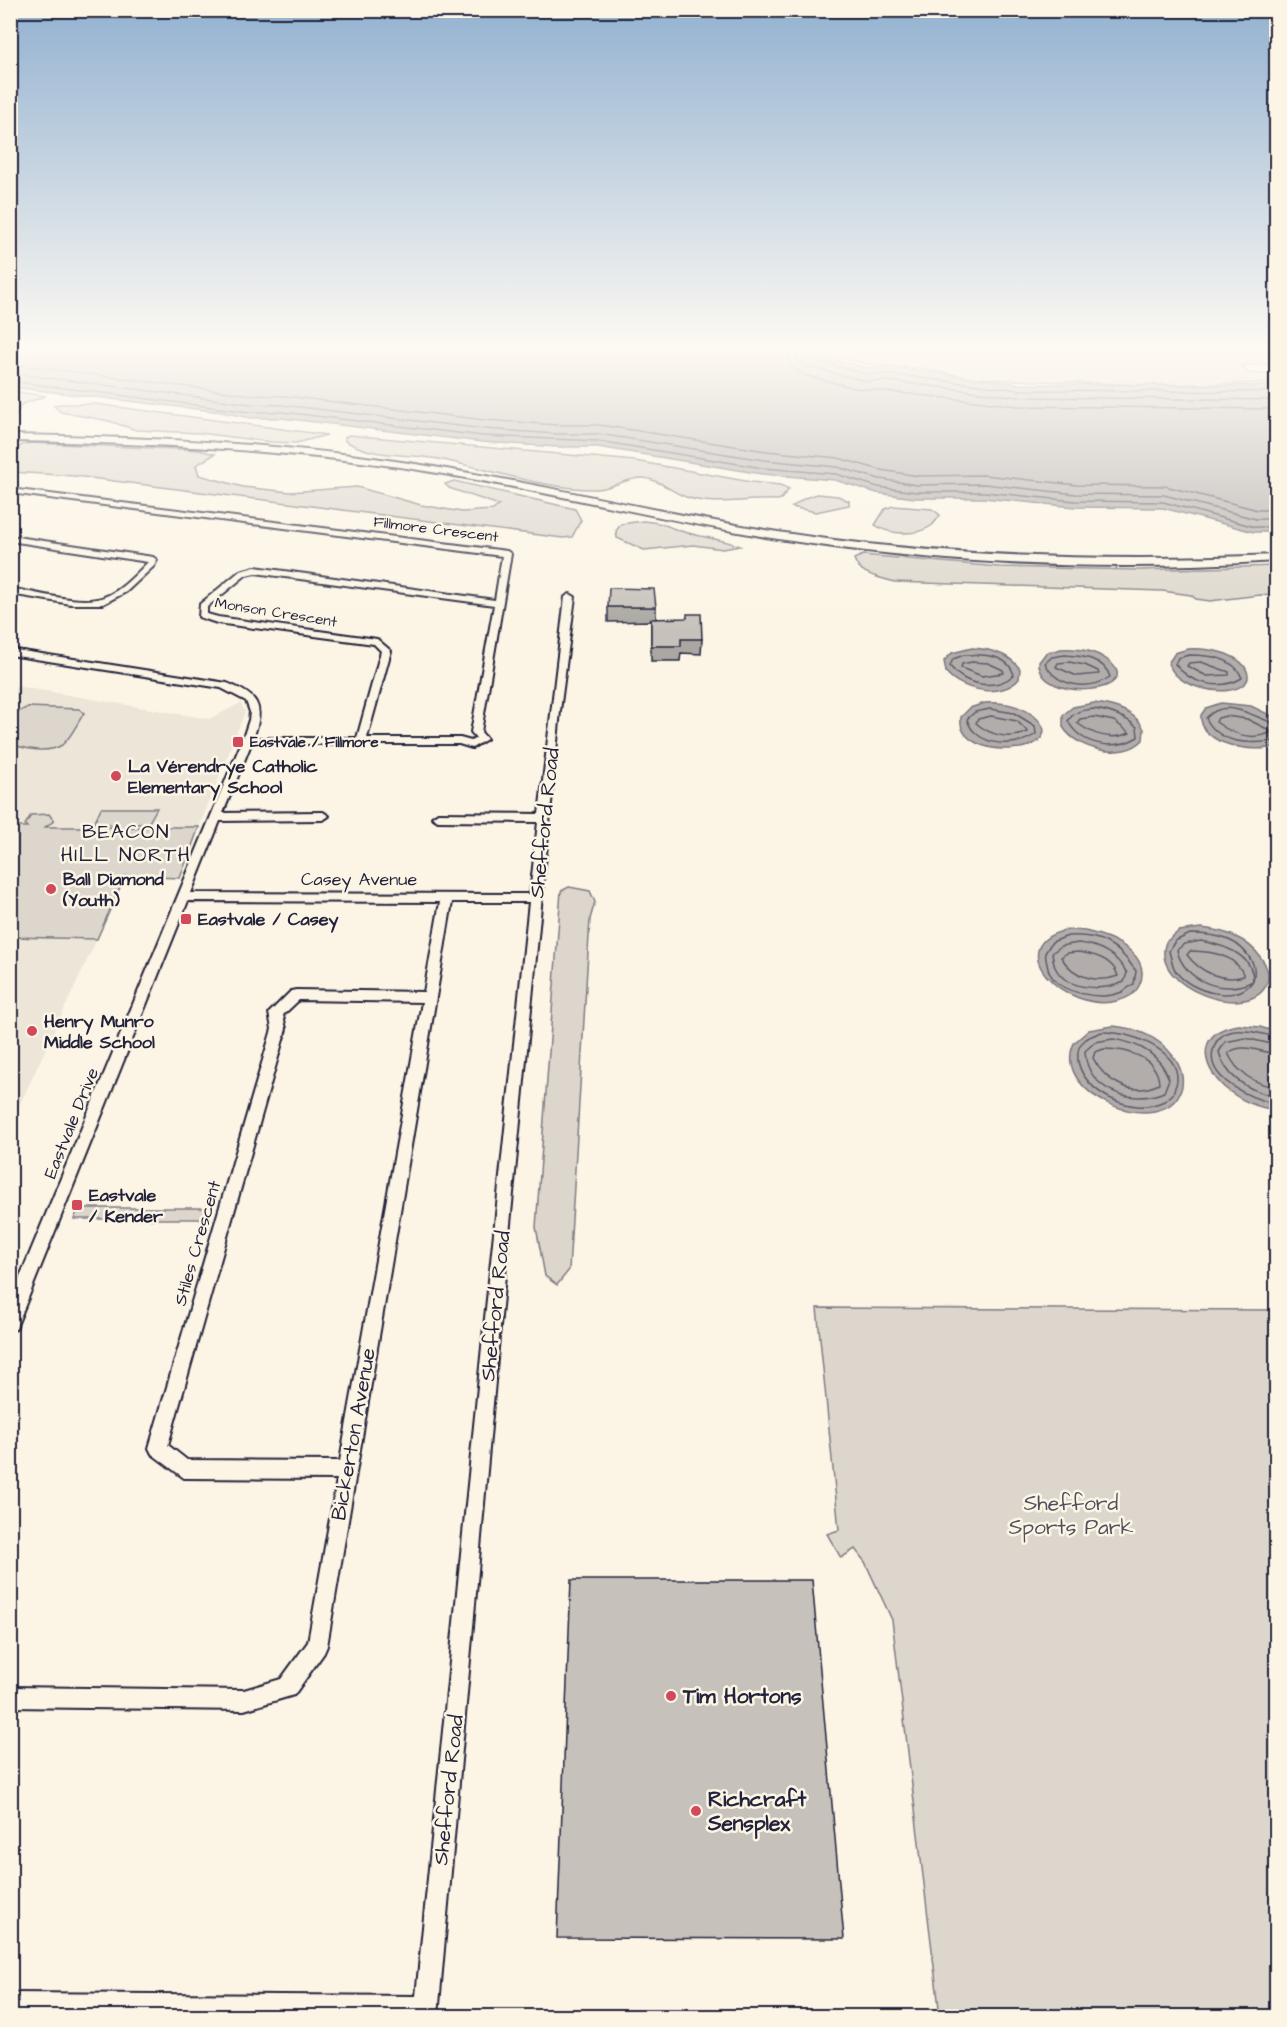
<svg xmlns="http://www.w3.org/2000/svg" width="1287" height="2027" font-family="'Architects Daughter',sans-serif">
  <rect width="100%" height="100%" fill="#fcf5e5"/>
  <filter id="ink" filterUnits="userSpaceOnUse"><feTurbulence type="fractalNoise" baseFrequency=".0167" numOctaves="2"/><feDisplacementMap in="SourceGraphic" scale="12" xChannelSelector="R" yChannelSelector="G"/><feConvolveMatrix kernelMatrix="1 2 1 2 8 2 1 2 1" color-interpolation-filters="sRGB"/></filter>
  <g filter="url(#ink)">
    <!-- built -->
    <g fill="#ece5d8">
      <path d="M10 685 209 719 241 703 245 712 199 827H11Z"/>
      <path d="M11 937 97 939 11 1123Z"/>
    </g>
    <!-- green -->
    <g fill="#dcd6cc" stroke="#7f7c84" stroke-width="1.5">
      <path d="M813 351H1276V361L1273 363 1241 366 1248 373 1276 374V383L1147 385 1009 380 967 377 919 368 872 365Z"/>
      <path d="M11 391 46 396 22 404 11 424Z"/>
      <path d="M59 404H95L327 435 296 443 271 442 199 433 136 430 109 421 61 412 54 406Z"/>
      <path d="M349 435 635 461 751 482 780 485 789 489 781 499 777 500C747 498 715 507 686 497 671 492 661 480 644 478 627 477 612 489 595 489 544 489 493 470 443 460 407 452 379 460 345 441V437Z"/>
      <path d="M31 443 198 450 215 454 196 465 199 475 243 487 290 492 357 487 421 505 462 512 493 510 499 505 449 488 445 484 454 481 575 509 581 520 572 537 563 538 75 476 11 472V453L22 445Z"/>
      <path d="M817 494 838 496 849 501V505L816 512 792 507 805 498Z"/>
      <path d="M893 506 932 509 940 515C938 518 934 524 931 526 916 536 889 535 875 525L885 509Z"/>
      <path d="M643 521C657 522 663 524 675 529 696 537 719 538 740 546L723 549 693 545 644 550 617 538 616 531 621 524Z"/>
      <path d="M863 555 999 567 1139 570 1276 566V596L1260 595 1210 601 1196 599 1191 595 1162 591 894 582C879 577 859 575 854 559Z"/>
      <path d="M28 707 79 709 84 713C78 722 71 738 62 745 48 754 25 749 11 744L10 716Z"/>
      <path d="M101 808H157L148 824H133L128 827H199L180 878 125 876 97 939 11 937V827H27L25 825 31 815 49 814 54 821 45 827H114L110 824 94 823Z"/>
      <path d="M569 887 590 891 595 902 590 919 569 1270 557 1285 545 1276 536 1227 561 891Z"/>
      <path d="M79 1208H208L204 1219H74Z"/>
      <path d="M817 1308 1276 1310V2016H940L892 1620 865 1562 855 1549 841 1558 827 1534 839 1530Z"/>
    </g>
    <!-- water -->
    <g fill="#b2adab" stroke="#78757e" stroke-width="1.5">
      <path d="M11 351H798L869 368 889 367 1021 384 1276 386V532H1254L1163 508 1075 507 983 498H915L877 493 835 480 762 474 598 447H557L482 442 281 418H250L221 412 11 387Z"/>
      <path d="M972 648C989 649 1009 653 1020 669L1019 679C1002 699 961 691 946 672L944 661 952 653Z"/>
      <path d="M1061 649C1076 648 1093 650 1106 659 1153 692 1038 706 1039 662L1046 653Z"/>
      <path d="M1188 649C1206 648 1239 652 1247 671 1249 676 1248 681 1244 684 1227 700 1171 686 1169 662L1175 653Z"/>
      <path d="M985 703C1002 702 1020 705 1034 716 1079 753 955 766 961 717L970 708Z"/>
      <path d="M1094 703C1113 705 1135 711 1144 729L1143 740C1123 761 1077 750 1063 727V715L1073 707Z"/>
      <path d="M1221 703 1251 706 1274 717 1276 719V746C1255 754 1198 745 1201 715L1206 708Z"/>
      <path d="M1201 928C1223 930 1248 938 1261 958 1267 965 1270 975 1267 983 1252 1024 1148 988 1166 942L1179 931Z"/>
      <path d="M1067 930C1093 928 1157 949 1139 986 1135 994 1126 999 1117 1001 1065 1014 998 945 1067 930Z"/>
      <path d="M1239 1025 1260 1027 1276 1032V1110C1258 1108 1240 1100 1225 1088 1198 1063 1198 1030 1239 1025Z"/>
      <path d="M1113 1026C1136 1028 1159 1037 1173 1056 1180 1065 1185 1078 1181 1090 1163 1140 1050 1096 1074 1043L1089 1030Z"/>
    </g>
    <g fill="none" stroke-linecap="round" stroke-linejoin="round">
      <!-- shore -->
      <g stroke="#5c5a68" stroke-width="1.5">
        <path d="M786 351 790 365 803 375 855 388 1019 406 1276 409"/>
        <path d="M795 351 797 360 804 366 866 381H889L1020 397 1276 400"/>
        <path d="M802 351 808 359 868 374H889L1020 390 1276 392"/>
        <path d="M10 364 252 395 284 396 485 420 557 425H600L766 451 838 458 881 470 918 476 984 475 1077 485 1165 486 1258 510H1276"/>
        <path d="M10 373 251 404 283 405 484 429 557 434H599L764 460 837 467 880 479 917 485 984 484 1076 494 1164 495 1256 519H1276"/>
        <path d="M10 381 250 412H282L483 436 598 441 763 468 836 474 878 487 916 492H984L1075 501 1163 502 1255 527H1276"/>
        <path d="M964 655C983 654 1008 654 1014 675 995 691 965 686 950 666L953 659Z"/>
        <path d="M1065 655C1082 656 1104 658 1110 677 1089 691 1056 687 1045 663L1052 657Z"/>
        <path d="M1189 655C1209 655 1234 657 1242 678 1220 691 1190 684 1175 664L1178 658Z"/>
        <path d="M972 662 988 663 1003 670 1004 673 982 676 961 668 962 664Z"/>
        <path d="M1069 662 1085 665 1098 671 1099 674 1077 676 1056 667 1058 663Z"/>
        <path d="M1201 662 1229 672V675L1207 676 1187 666 1189 663Z"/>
        <path d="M990 709 1014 713 1035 726 1036 734C1015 749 975 747 967 719L975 712Z"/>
        <path d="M1094 709C1110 711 1124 716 1137 727L1138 737C1115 751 1081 746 1068 721 1074 711 1083 710 1094 709Z"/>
        <path d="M991 716 1017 721 1028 732C1010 740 991 736 976 723L978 719Z"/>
        <path d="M1226 716 1247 719 1269 730 1270 733C1251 741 1232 734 1216 722L1218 718Z"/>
        <path d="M1094 717 1114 721 1130 733C1111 741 1093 735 1077 723L1080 719Z"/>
        <path d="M1276 724C1253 717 1226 696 1206 718 1219 745 1250 744 1276 741"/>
        <path d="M1190 934C1217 934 1241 938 1253 964 1255 969 1255 977 1252 982 1236 1005 1191 991 1177 973 1172 967 1171 958 1169 951L1175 941Z"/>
        <path d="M1068 936C1101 934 1118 945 1136 971L1134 984C1130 986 1126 990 1122 992 1101 1001 1060 994 1049 972 1047 966 1046 959 1045 953L1052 942Z"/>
        <path d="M1201 941C1223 945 1254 954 1253 981 1225 996 1184 982 1177 950L1184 944Z"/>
        <path d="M1078 943C1100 945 1116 954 1127 973L1124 982C1104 991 1066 991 1055 967 1053 963 1053 957 1052 953L1061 946Z"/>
        <path d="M1190 951C1210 951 1236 954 1244 976 1222 982 1201 973 1187 955Z"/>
        <path d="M1078 952C1094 954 1113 959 1118 976 1096 984 1073 977 1061 957L1067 953Z"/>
        <path d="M1102 1032C1126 1031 1179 1048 1177 1080 1177 1084 1174 1089 1173 1094 1170 1096 1166 1101 1162 1102 1132 1116 1084 1093 1078 1061 1077 1054 1078 1045 1085 1040 1089 1036 1097 1034 1102 1032Z"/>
        <path d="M1276 1037C1262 1034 1244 1028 1230 1032 1222 1034 1216 1040 1214 1047 1202 1079 1253 1099 1276 1104"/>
        <path d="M1113 1039C1139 1043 1160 1054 1169 1079L1164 1092C1132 1106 1086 1090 1085 1051L1095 1042Z"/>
        <path d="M1276 1045 1245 1038 1225 1042 1219 1052C1226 1079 1250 1091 1276 1097"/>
        <path d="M1104 1049C1127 1049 1158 1057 1159 1084 1133 1097 1106 1083 1093 1058L1095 1052Z"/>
        <path d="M1276 1054C1259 1052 1243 1042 1228 1053 1237 1074 1255 1083 1276 1088"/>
      </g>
      <!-- minor casing -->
      <g stroke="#22223b" stroke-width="4">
        <g id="minor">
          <path d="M10 489 507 551 511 554 481 732 487 739 472 748 459 744H251L223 813 323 812 329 816 323 820 220 821 191 893 530 894 538 822 438 821 432 817 438 813 539 814 565 597 570 594 575 597 560 711 499 1337 438 2016H10V1993L416 1996 483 1337 529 902H452L327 1646 324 1653 294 1695 244 1710 10 1707V1687L244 1690 281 1679 308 1642 337 1479 184 1478 152 1454 149 1448 272 1029 269 1013 291 991 296 990 424 992 440 902 188 901 18 1323 16 1329 10 1331V1301L242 741 249 720 250 712 246 701 221 688 10 655V649L227 683C257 695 266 705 253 738H357L381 651 374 644 217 623 199 617 200 604 240 571 255 567 495 600 502 556 10 493ZM255 573 494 605 471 732 476 738 471 741 460 738H367L391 651 377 639 218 617 207 614V607L246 575ZM299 1000 422 1002 340 1461 187 1460 168 1445 286 1029 283 1015Z"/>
          <path d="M10 536 153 557 157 560 154 566 126 592 103 604H71L10 594V588C35 592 81 606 104 597 121 591 136 574 148 562L10 541Z"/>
        </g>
      </g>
      <!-- major casing -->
      <g stroke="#22223b" stroke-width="4">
        <path id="major" d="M10 435C135 437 258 442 381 459 515 477 645 511 778 532 943 558 1109 562 1276 555V561C1111 572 942 565 778 539 654 519 531 487 407 468 275 449 143 443 10 441Z"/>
      </g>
      <!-- minor -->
      <use href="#minor" fill="#fcf5e5" fill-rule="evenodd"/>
      <!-- major -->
      <use href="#major" fill="#fcf5e5" fill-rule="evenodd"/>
    </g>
    <!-- wall -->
    <path fill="#aaa6a1" stroke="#22223b" stroke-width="1.5" d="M608 607H656V619L702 639 701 654 681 653 680 661H651V621L608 622Z"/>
    <!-- building -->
    <g fill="#c6c1bb" stroke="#22223b" stroke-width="1.5">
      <path d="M609 588 654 589 656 607H608Z"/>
      <path d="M687 614H701L702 639H681V646H651V619L687 618Z"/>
      <path d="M571 1580H812L844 1939 557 1938Z"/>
    </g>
  </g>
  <!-- sky -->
  <linearGradient id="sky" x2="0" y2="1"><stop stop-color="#92b1d0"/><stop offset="0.55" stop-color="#fefaf3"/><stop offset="1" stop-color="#fefaf3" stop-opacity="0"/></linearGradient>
  <rect width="1287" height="634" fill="url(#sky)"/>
  <!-- markers -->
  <g fill="#d1495b" stroke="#fcf5e5" stroke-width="2">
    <rect x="232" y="736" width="12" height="12" rx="3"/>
    <circle cx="116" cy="776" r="6"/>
    <circle cx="51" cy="889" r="6"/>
    <rect x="180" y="913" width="12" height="12" rx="3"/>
    <circle cx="32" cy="1031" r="6"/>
    <rect x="71" y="1199" width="12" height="12" rx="3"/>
    <circle cx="671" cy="1696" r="6"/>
    <circle cx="696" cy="1811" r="6"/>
  </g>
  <g text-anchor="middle" stroke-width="5" stroke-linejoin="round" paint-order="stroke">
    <!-- far-street labels -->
    <g font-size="15" fill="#22223b" stroke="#fcf5e5">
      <text transform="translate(436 529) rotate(7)" y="5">Fillmore Crescent</text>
      <text transform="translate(276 612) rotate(9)" y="5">Monson Crescent</text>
    </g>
    <!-- far-poi labels -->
    <g font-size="15" font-weight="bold" fill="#22223b" stroke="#fcf5e5" text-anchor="start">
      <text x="250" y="747">Eastvale / Fillmore</text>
    </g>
    <!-- poi labels -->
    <g font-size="18" font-weight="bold" fill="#22223b" stroke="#fcf5e5" text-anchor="start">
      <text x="128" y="772">La Vérendrye Catholic<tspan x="128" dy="21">Elementary School</tspan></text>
      <text x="63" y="885">Ball Diamond<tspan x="63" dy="21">(Youth)</tspan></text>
      <text x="198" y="925">Eastvale / Casey</text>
      <text x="44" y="1027">Henry Munro<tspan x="44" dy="21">Middle School</tspan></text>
      <text x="89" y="1201">Eastvale<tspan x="89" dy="21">/ Kender</tspan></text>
    </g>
    <!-- street labels -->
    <g font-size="18" fill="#22223b" stroke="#fcf5e5">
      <text x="359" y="885">Casey Avenue</text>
      <text transform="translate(71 1123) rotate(-68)" y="6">Eastvale Drive</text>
      <text transform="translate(197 1243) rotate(-74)" y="6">Stiles Crescent</text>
    </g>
    <!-- neighbourhood labels -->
    <g font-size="20" letter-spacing="1.5" fill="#22223b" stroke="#fcf5e5">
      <text x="126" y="838">BEACON<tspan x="126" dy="23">HILL NORTH</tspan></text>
    </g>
    <!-- near-street labels -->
    <g font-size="21" fill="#22223b" stroke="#fcf5e5">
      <text transform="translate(544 823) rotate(-84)" y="7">Shefford Road</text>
      <text transform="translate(495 1306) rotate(-84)" y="7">Shefford Road</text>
      <text transform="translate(353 1434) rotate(-80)" y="7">Bickerton Avenue</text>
      <text transform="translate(448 1790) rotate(-84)" y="7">Shefford Road</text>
    </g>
    <!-- near-park labels -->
    <g font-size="21" fill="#504f5f" stroke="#fcf5e5">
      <text x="1071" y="1510">Shefford<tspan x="1071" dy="24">Sports Park</tspan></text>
    </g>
    <!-- near-poi labels -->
    <g font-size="21" font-weight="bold" fill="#22223b" stroke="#fcf5e5" text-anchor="start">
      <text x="683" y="1703">Tim Hortons</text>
      <text x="708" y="1806">Richcraft<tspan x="708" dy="24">Sensplex</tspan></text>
    </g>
  </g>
  <!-- margin -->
  <rect width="1287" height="2027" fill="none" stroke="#fcf5e5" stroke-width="36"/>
  <rect x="18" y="18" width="1251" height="1991" fill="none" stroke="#22223b" stroke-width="2" filter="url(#ink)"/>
</svg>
